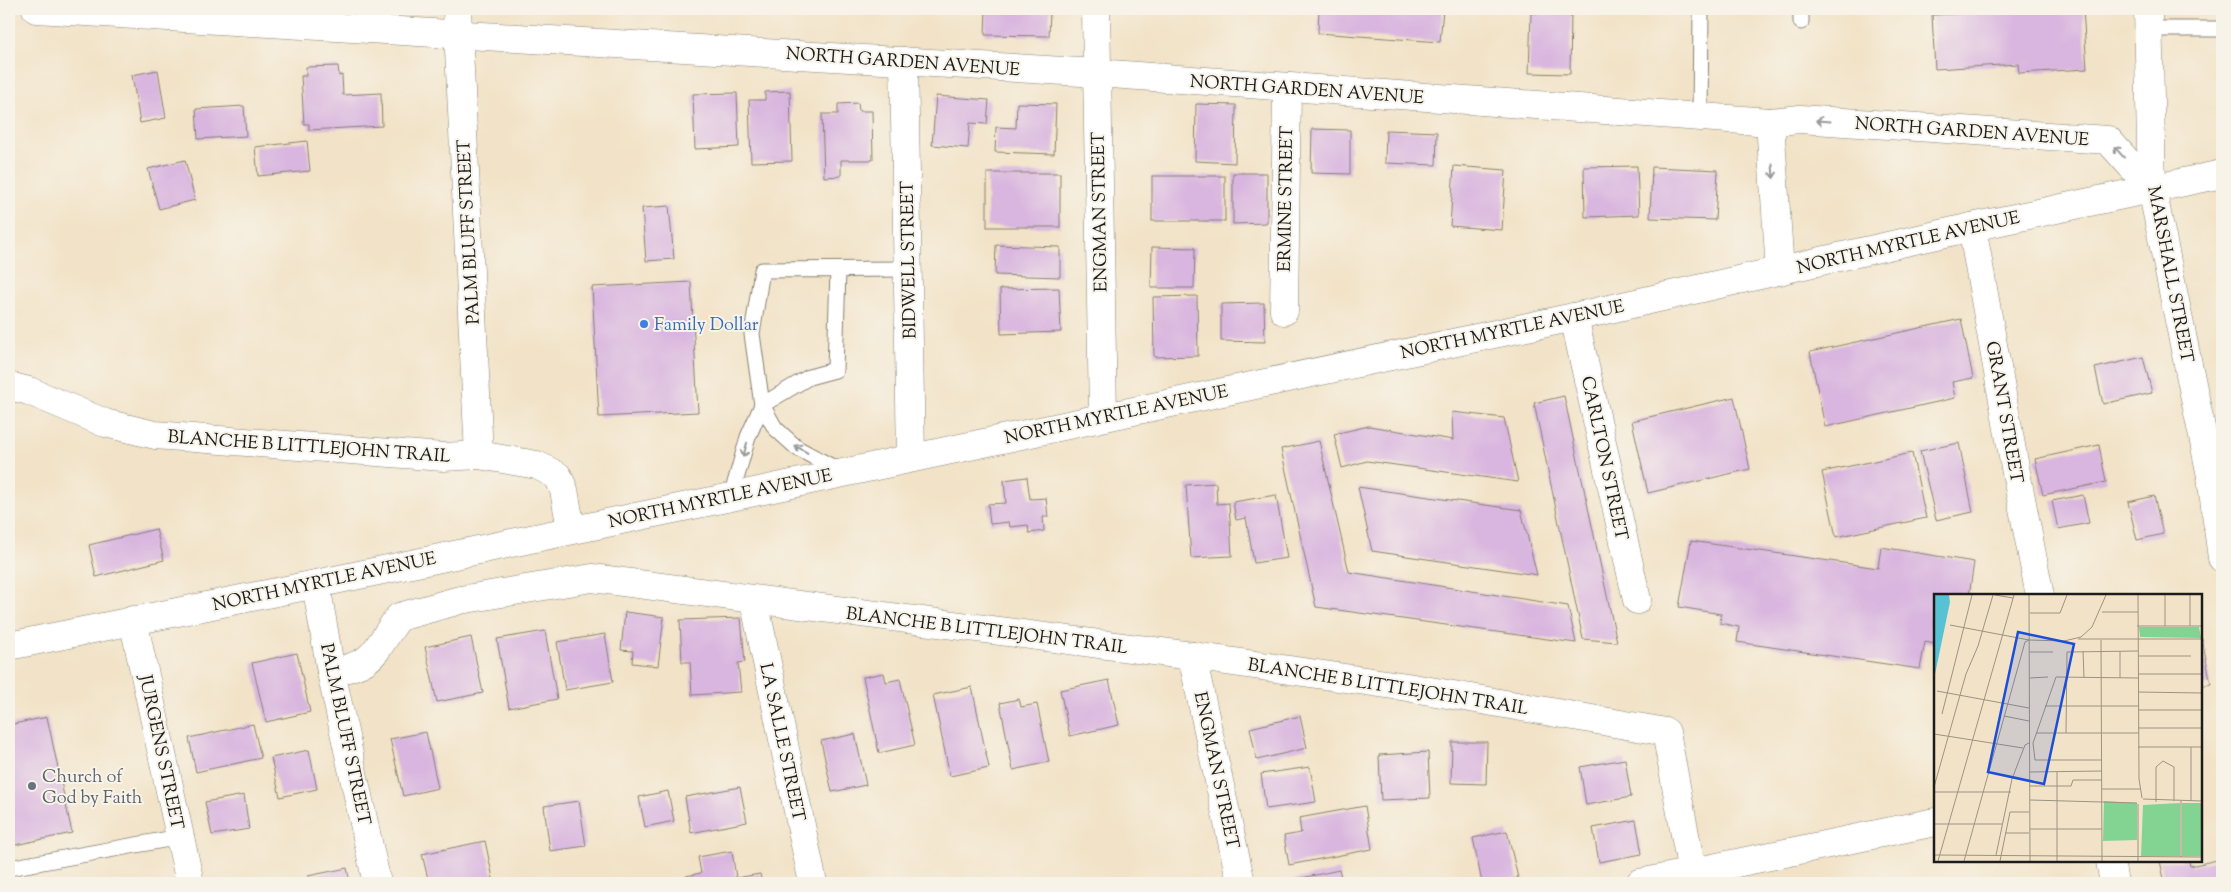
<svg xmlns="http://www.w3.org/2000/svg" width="2231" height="892" font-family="'Sorts Mill Goudy',serif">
  <rect width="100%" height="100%" fill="#f7f3e8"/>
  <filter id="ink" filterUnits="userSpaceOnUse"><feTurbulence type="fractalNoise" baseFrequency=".02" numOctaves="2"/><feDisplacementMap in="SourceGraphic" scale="10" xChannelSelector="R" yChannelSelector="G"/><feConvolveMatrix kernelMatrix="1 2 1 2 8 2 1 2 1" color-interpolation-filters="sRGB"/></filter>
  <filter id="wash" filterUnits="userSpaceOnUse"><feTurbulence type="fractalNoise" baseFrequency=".0096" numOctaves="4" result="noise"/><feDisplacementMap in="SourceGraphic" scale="20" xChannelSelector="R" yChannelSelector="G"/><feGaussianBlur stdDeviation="1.12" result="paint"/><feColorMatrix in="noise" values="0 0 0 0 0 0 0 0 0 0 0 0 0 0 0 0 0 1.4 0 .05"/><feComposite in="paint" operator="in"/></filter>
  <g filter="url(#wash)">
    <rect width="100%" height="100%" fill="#f2e3c8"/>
    <g id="blocks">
      <!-- building -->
      <g fill="#d9b6df">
        <path d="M986 9H1050L1049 36 985 35Z"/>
        <path d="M1319 9H1443L1440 42 1318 33Z"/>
        <path d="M2061 9H2083L2087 69 2019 73 2018 64 1935 69 1932 15Z"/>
        <path d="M1531 13H1571L1570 74 1529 73Z"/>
        <path d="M338 66 339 76 342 75 343 95 381 93 382 126 309 130V124H304L301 76H306V67Z"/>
        <path d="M158 70 166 118 140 123 132 75Z"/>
        <path d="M790 91 792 161 751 162 749 100H765V92Z"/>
        <path d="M737 93 739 147 695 149 693 94Z"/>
        <path d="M936 96 989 100 987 124 970 123 968 148 932 145Z"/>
        <path d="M858 103 859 111H872L873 160H841V176L824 177 822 114H838V104Z"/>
        <path d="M1017 103 1056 104 1054 154 995 152 996 127 1016 128Z"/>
        <path d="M1196 104 1236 105 1235 163 1195 161Z"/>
        <path d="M244 106 246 136 198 139 196 109Z"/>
        <path d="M1312 129 1350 130V174L1311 173Z"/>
        <path d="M1386 130 1437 132 1436 165 1385 163Z"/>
        <path d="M307 141 310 171 258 176 255 147Z"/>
        <path d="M185 160 195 200 159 209 148 169Z"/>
        <path d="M1454 166 1506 170 1502 230 1450 226Z"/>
        <path d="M1637 166 1639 215 1585 217 1584 167Z"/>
        <path d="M1652 167 1718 170 1715 220 1650 218Z"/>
        <rect x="987" y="173" width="73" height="54"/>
        <path d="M1233 173H1267V223L1233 224Z"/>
        <rect x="1152" y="176" width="73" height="45"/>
        <path d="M669 206 674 259 646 261 642 208Z"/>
        <path d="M996 245 1060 247V277L995 275Z"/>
        <path d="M1152 247 1195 248 1194 288H1151Z"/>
        <path d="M691 282 698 412 599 417 592 287Z"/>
        <path d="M1059 288 1061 332 1001 334 1000 289Z"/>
        <path d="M1197 296 1198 356 1154 357 1153 297Z"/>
        <path d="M1264 303 1265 342 1221 341V304Z"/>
        <path d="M1961 319 1973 378 1952 382 1955 398 1825 427 1810 352Z"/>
        <path d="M2143 357 2152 393 2103 404 2095 368Z"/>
        <path d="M1564 396 1617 642 1583 639 1534 403Z"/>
        <path d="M1734 397 1750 469 1648 493 1632 421Z"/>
        <path d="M1452 412 1504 418 1518 482 1367 461 1342 468 1334 434 1369 426 1453 440Z"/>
        <path d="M1319 441 1349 572 1568 606 1576 643 1316 607 1281 449Z"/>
        <path d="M1959 443 1973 512 1936 520 1920 451Z"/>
        <path d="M2099 445 2106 482 2043 495 2035 459Z"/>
        <path d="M1912 453 1926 518 1836 537 1822 472Z"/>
        <path d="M1027 477 1030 499 1046 498 1048 517H1043L1044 531 1029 533 1028 525 1010 527 1009 522 990 524 988 504 1006 503 1004 480Z"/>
        <path d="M1216 483 1217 504 1229 503 1232 556 1191 558 1186 485Z"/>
        <path d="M1358 487 1521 510 1537 575 1372 551Z"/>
        <path d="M1276 495 1287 558 1254 563 1246 518 1236 520 1233 502Z"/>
        <path d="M2083 495 2089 523 2058 529 2052 501Z"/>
        <path d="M2154 496 2163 534 2137 540 2128 502Z"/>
        <path d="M156 529 164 560 96 577 89 545Z"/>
        <path d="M1691 541 1878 568 1881 547 1974 562 1969 596H1935V644L1925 642 1920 669 1737 642 1739 627 1720 623 1721 614 1679 607Z"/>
        <path d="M625 612 664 617 658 666 632 663 633 651 621 650Z"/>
        <path d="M741 618 745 662 738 663 741 692 692 695 690 662H682L680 620Z"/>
        <path d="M545 631 557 699 509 708 497 639Z"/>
        <path d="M605 634 613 682 565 690 557 642Z"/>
        <path d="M471 637 483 693 437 702 425 647Z"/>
        <path d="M2200 639H2202L2211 684 2200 686Z"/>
        <path d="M297 653 310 712 266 722 252 663Z"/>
        <path d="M884 673 886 682 900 679 915 745 879 753 863 677Z"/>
        <path d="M1109 680 1119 725 1070 736 1060 690Z"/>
        <path d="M972 687 989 768 950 776 933 695Z"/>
        <path d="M1019 699 1021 707 1037 704 1049 762 1013 770 1000 703Z"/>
        <path d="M1300 716 1307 748 1257 760 1250 728Z"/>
        <path d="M47 717 72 833 15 845 9 816V725Z"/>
        <path d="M253 724 261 758 196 772 189 738Z"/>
        <path d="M426 732 438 788 403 796 390 739Z"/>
        <path d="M855 734 866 785 832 792 821 741Z"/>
        <path d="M1452 742H1487L1486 784 1451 783Z"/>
        <path d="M309 750 317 789 280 797 271 758Z"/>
        <path d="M1428 752 1430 798 1381 800 1379 755Z"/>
        <path d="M1625 759 1631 797 1586 805 1580 767Z"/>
        <path d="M1310 767 1316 802 1266 809 1261 774Z"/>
        <path d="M740 787 747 822 691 833 685 797Z"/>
        <path d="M668 791 674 821 645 827 639 797Z"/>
        <path d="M244 795 249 829 212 835 205 802Z"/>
        <path d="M579 801 586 846 550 851 544 806Z"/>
        <path d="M1365 806 1372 849 1289 865 1284 836 1301 833 1299 818Z"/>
        <path d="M1636 820 1642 854 1599 862 1593 828Z"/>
        <path d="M1507 831 1518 878 1494 883H1482L1473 838Z"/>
        <path d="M485 841 494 883H429L422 854Z"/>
        <path d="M732 851 736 878 760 874 762 883H687L686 876 701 873 698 857Z"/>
        <path d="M2222 859V883H2165L2160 861H2189L2190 866Z"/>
        <path d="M347 868 350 883H309L308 876Z"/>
        <path d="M1339 870 1343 883H1283V882Z"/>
        <path d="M1897 879 1898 883H1882V882Z"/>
      </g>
    </g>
  </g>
  <g filter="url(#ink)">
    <use href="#blocks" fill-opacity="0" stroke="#878072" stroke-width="1"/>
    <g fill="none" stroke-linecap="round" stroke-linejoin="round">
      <!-- service casing -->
      <g stroke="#878072" stroke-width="17">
        <g id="service">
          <path d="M1801 9V22"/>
          <path d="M2148 29H2222"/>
          <path d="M1700 117 1701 9"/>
          <path d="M838 270 835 370 809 377 762 405 752 334 762 270 908 269"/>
          <path d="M762 405 775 428 797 448 842 472"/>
          <path d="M731 497 748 437 762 405"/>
          <path d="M9 868 180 837"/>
        </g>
      </g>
      <!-- minor casing -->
      <g stroke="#878072" stroke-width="29">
        <g id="minor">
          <path d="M36 9 1097 73 1770 122 1800 119 2108 140 2152 189"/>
          <path d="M457 9 479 455"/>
          <path d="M1096 9 1103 416"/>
          <path d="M2148 9 2152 189"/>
          <path d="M904 61 911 458"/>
          <path d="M1770 122 1780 271"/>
          <path d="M1972 227 2014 462 2040 596"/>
          <path d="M1284 311 1287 87"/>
          <path d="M1574 317 1637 600"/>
          <path d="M9 386 29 391 105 423 155 435 443 457 479 455 537 465 558 476 564 490 571 529"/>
          <path d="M316 584 331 672 377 883"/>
          <path d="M754 600 813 883"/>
          <path d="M133 620 190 883"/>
          <path d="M1192 656 1241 883"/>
          <path d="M331 672C379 663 372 652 399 617L460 600 592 578 1192 656 1407 687 1666 732 1694 883"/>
          <path d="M2110 861 2114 883"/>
          <path d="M1640 883 1935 822"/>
        </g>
      </g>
      <!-- secondary casing -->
      <g stroke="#878072" stroke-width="29">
        <g id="secondary">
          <path d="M2152 189 2211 476 2222 558"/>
          <path d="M9 646 316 584 731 497 1574 317 1972 227 2222 174"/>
        </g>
      </g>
      <!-- service -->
      <use href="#service" stroke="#fff" stroke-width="15"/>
      <!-- minor -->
      <use href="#minor" stroke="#fff" stroke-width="28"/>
      <!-- secondary -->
      <use href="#secondary" stroke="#fff" stroke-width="28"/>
    </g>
    <!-- one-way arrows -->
    <defs><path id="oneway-shaft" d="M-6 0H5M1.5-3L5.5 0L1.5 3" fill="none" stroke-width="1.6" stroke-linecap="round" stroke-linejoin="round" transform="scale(1.25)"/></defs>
    <g stroke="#999">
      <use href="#oneway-shaft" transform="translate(1823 121) rotate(-176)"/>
      <use href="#oneway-shaft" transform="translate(2119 152) rotate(-132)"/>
      <use href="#oneway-shaft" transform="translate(1773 171) rotate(86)"/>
      <use href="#oneway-shaft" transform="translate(801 449) rotate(-149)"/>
      <use href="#oneway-shaft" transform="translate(745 450) rotate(106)"/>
    </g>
  </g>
  <!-- markers -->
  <circle fill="#3f7fe0" stroke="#f7f3e8" stroke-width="2" cx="644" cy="324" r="5"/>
  <circle fill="#6b7280" stroke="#f7f3e8" stroke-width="2" cx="32" cy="786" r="5"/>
  <g text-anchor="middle" stroke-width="4" stroke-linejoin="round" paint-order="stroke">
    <!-- street labels -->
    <g font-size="18" fill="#1c1c1c" stroke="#f7f3e8">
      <text transform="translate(903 61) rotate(4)" y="6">NORTH GARDEN AVENUE</text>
      <text transform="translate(1307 89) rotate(4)" y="6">NORTH GARDEN AVENUE</text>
      <text transform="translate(1972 131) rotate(4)" y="6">NORTH GARDEN AVENUE</text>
      <text transform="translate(1285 199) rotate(-89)" y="6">ERMINE STREET</text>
      <text transform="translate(1099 212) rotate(-91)" y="6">ENGMAN STREET</text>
      <text transform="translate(468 232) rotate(-93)" y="6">PALM BLUFF STREET</text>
      <text transform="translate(1908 242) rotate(-13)" y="6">NORTH MYRTLE AVENUE</text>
      <text transform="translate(908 260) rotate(-91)" y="6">BIDWELL STREET</text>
      <text transform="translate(2171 274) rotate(79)" y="6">MARSHALL STREET</text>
      <text transform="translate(1512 329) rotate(-12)" y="6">NORTH MYRTLE AVENUE</text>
      <text transform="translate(2005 412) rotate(80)" y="6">GRANT STREET</text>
      <text transform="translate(1116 414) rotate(-12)" y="6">NORTH MYRTLE AVENUE</text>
      <text transform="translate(309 446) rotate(4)" y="6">BLANCHE B LITTLEJOHN TRAIL</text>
      <text transform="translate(1605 458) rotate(78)" y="6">CARLTON STREET</text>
      <text transform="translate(720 498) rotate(-12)" y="6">NORTH MYRTLE AVENUE</text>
      <text transform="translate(324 581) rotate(-12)" y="6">NORTH MYRTLE AVENUE</text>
      <text transform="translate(987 630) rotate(7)" y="6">BLANCHE B LITTLEJOHN TRAIL</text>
      <text transform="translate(1388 686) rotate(9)" y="6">BLANCHE B LITTLEJOHN TRAIL</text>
      <text transform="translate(346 734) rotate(78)" y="6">PALM BLUFF STREET</text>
      <text transform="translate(783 742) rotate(78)" y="6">LA SALLE STREET</text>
      <text transform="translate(162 752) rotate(78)" y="6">JURGENS STREET</text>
      <text transform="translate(1217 770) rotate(78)" y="6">ENGMAN STREET</text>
    </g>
    <!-- shop labels -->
    <g font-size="18" fill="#366cbe" stroke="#f7f3e8" text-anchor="start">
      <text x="654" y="330">Family Dollar</text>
    </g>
    <!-- worship labels -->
    <g font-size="18" fill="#5b616d" stroke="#f7f3e8" text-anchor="start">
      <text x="42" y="782">Church of<tspan x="42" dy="21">God by Faith</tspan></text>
    </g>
  </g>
  <!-- overview -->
  <g transform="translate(1934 594)">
    <rect width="268" height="268" fill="#f2e3c8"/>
    <path d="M205 33H265L267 44 206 43ZM170 207 203 209V246L169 247ZM246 209V262H207L209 211ZM248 209H267V262H248Z" fill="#83d393"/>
    <path d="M0 1H15L16 8 0 85Z" fill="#57c2d3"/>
    <path fill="none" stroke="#9c9383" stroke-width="1" d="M61 1 79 4M95 1 96 267M204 1 205 185 208 204M231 1V32M256 1V32M168 18H204M96 19H126L133 1M16 31 95 46 91 48 30 267M203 32H267M144 45H268M95 46 130 47 147 43 158 33 172 1M167 46 168 267M149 57 150 84M186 57V84M96 58H119M204 62H257M204 80H268M96 84 114 83M3 97 95 114M204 98 268 99M111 112H205M204 116H268M8 120 38 1M70 122 95 127M204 134H268M102 139H205M132 139 133 58 204 57M0 140 89 154M204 153H268M257 153V207M101 166 99 149 122 83 205 84M101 166H168M96 178 168 177M123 178V267M95 192H137L139 186H168M0 193 32 80 44 52 59 1M168 195H206M0 198H77M209 205 268 207M96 206 203 209M247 207V263M222 208V173L229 167 240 173V207M204 210V267M0 230H68M96 235H168M71 239H95M0 261 268 263M62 261 78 185 91 151 95 149M4 267 80 1M66 267 76 218H95"/>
    <path fill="#1d4ed8" fill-opacity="0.15" stroke="#1d4ed8" stroke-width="2.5" d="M84 38 140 50 110 190 54 178Z"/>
    <rect width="268" height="268" fill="none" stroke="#1c1c1c" stroke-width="2.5"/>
  </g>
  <!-- margin -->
  <rect width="2231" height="892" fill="none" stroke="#f7f3e8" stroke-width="30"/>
</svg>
